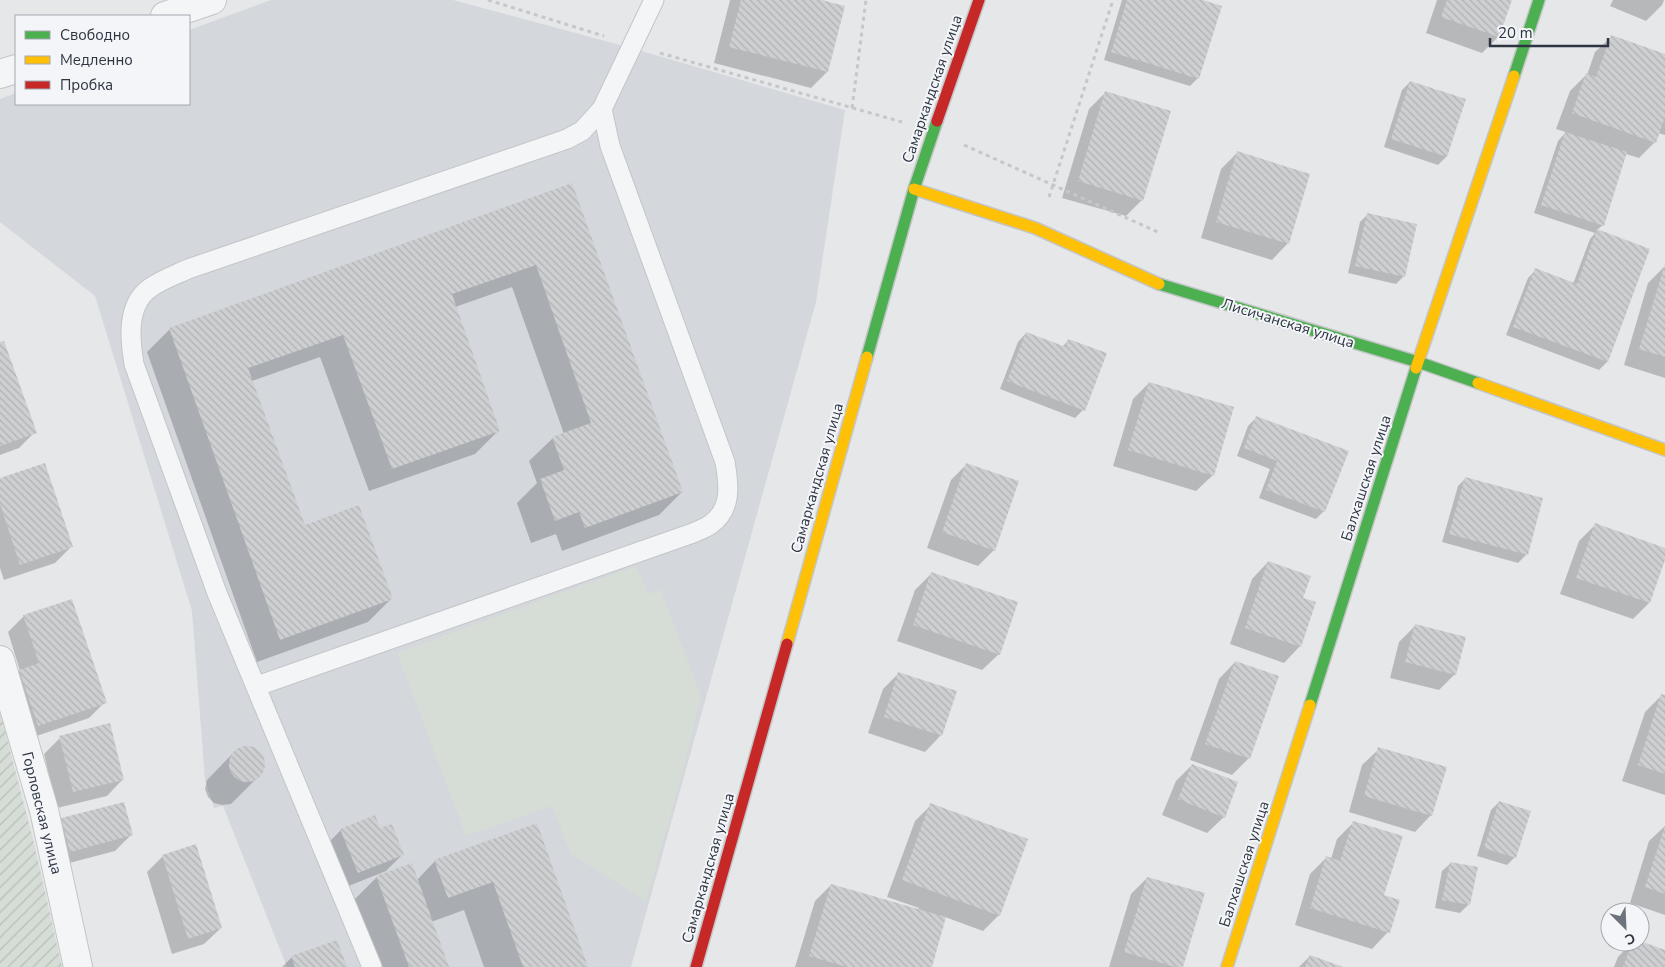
<svg xmlns="http://www.w3.org/2000/svg" width="1665" height="967" font-family="'Nunito Sans',sans-serif">
  <defs>
    <pattern id="garden-furrows" width="10" height="10" patternUnits="userSpaceOnUse" patternTransform="scale(1.25)"><rect width="10" height="10" fill="#d6ddd6"/><path d="M-1 1l2-2M0 10L10 0M9 11l2-2" fill="none" stroke="#b8beb9"/></pattern>
    <pattern id="building-back-hatch" width="6" height="6" patternUnits="userSpaceOnUse" patternTransform="scale(1.25)"><rect width="6" height="6" fill="#cdcfd1"/><path d="M-1 5l2 2M0 0l6 6M5-1l2 2" fill="none" stroke="#b0b2b5"/></pattern>
  </defs>
  <rect width="100%" height="100%" fill="#e5e7e9"/>
  <!-- built -->
  <path fill="#d4d7dc" d="M271 0H453L631 48 845 110 816 302 631 967H287L223 806 214 808 205 780 192 611 95 296 0 222V99L16 93V104H189V30Z"/>
  <!-- garden -->
  <path fill="url(#garden-furrows)" d="M0 711 34 843 62 967H0Z"/>
  <!-- pitch -->
  <path fill="#d6ddd6" d="M636 566 648 594 661 590 701 696 683 771 646 901 571 854 552 806 466 836 397 653Z"/>
  <!-- shadow -->
  <g fill="#0003">
    <path d="M730 0H817L827 72 811 88 714 63Z"/>
    <path d="M1122 0H1199L1198 78 1190 86 1104 60Z"/>
    <path d="M1437 0H1511L1498 37 1482 53 1426 33Z"/>
    <path d="M1613 0H1664L1662 5 1646 21 1610 6Z"/>
    <path d="M1612 36 1665 55V135L1658 133 1655 142 1639 158 1626 154 1603 225 1597 230 1648 249 1607 362 1599 370 1506 335 1528 278 1536 270 1573 284 1590 239 1595 233 1534 213 1558 141 1566 132 1556 129 1570 91 1586 75H1587L1595 52Z"/>
    <path d="M1410 82 1465 100 1446 157 1438 165 1384 147 1402 90Z"/>
    <path d="M1105 93 1142 200 1126 216 1062 198 1089 109Z"/>
    <path d="M1237 153 1288 243 1272 260 1201 238 1221 169Z"/>
    <path d="M571 184 682 492 659 515 562 551 556 534 531 543 517 503 537 483 529 461 553 438 564 434 512 287 455 307 498 431 475 454 369 491 320 357 252 381 305 527 391 599 368 622 257 662 147 352 170 329Z"/>
    <path d="M1368 214 1404 276 1396 284 1348 273 1360 222Z"/>
    <path d="M1664 267H1665V378L1624 365 1648 283Z"/>
    <path d="M1026 333 1062 347 1069 340 1083 410 1075 418 1000 389 1018 342Z"/>
    <path d="M0 343 35 432 19 448 0 455Z"/>
    <path d="M1149 383 1213 475 1196 491 1113 466 1133 399Z"/>
    <path d="M1256 418 1324 511 1316 519 1259 498 1270 469 1237 456 1248 426Z"/>
    <path d="M967 464 994 550 978 566 927 548 951 480Z"/>
    <path d="M1466 478 1541 499 1526 555 1518 563 1442 542 1458 486Z"/>
    <path d="M0 479 71 547 55 563 4 580 0 568Z"/>
    <path d="M1595 525 1665 549V556L1649 603 1633 619 1560 594 1579 541Z"/>
    <path d="M1268 562 1300 646 1284 663 1230 644 1252 579Z"/>
    <path d="M931 574 999 654 982 670 897 641 915 590Z"/>
    <path d="M24 616 105 702 89 718 22 741 4 687 20 671 8 632Z"/>
    <path d="M1415 626 1455 674 1439 690 1390 678 1399 642Z"/>
    <path d="M1235 662 1277 677 1248 759 1232 775 1190 760 1219 679Z"/>
    <path d="M899 673 941 735 925 752 868 733 883 689Z"/>
    <path d="M1661 696 1665 697V795L1622 781 1645 712Z"/>
    <path d="M60 738 123 779 107 796 57 808 44 754Z"/>
    <path d="M246 746 256 749 262 756 264 765 261 774 231 804 222 805 214 803 208 797 205 789 207 780 237 749Z"/>
    <path d="M1379 749 1431 815 1415 832 1349 812 1362 765Z"/>
    <path d="M1192 765 1224 817 1207 833 1162 815 1176 781Z"/>
    <path d="M1499 802 1515 857 1507 865 1477 856 1491 810Z"/>
    <path d="M931 805 999 915 983 931 945 917 930 967H795L815 901 831 885 918 910 919 908 887 897 915 821Z"/>
    <path d="M62 819 131 835 115 851 54 867 46 835Z"/>
    <path d="M1353 823 1383 896 1388 932 1372 949 1295 925 1310 874 1326 858 1331 859 1337 839Z"/>
    <path d="M537 825 587 967H484L464 910 431 922 448 967H370L348 906 377 877 417 880 435 861Z"/>
    <path d="M1665 826V915L1630 903 1649 841Z"/>
    <path d="M341 830H379L403 854 386 871 341 889 325 846Z"/>
    <path d="M163 856 221 928 204 944 172 954 147 872Z"/>
    <path d="M1451 863 1468 905 1460 913 1435 908 1442 871Z"/>
    <path d="M1147 878 1182 967H1109L1131 894Z"/>
    <path d="M1632 942 1665 952V967H1614L1618 957Z"/>
    <path d="M1310 956 1340 967H1299Z"/>
    <path d="M292 957 346 967H282Z"/>
  </g>
  <!-- building -->
  <g fill="url(#building-back-hatch)">
    <path d="M741 0H822L845 6 828 72 729 47Z"/>
    <path d="M1127 0H1203L1222 6 1199 79 1111 52Z"/>
    <path d="M1447 0H1512L1499 37 1441 17Z"/>
    <path d="M1611 35 1665 54V117L1656 143 1572 113 1586 73 1596 77Z"/>
    <path d="M1410 81 1466 99 1447 157 1391 139Z"/>
    <path d="M1105 91 1171 111 1143 201 1078 181Z"/>
    <path d="M1565 132 1627 152 1604 226 1541 205Z"/>
    <path d="M1237 151 1310 174 1289 244 1216 222Z"/>
    <path d="M572 183 683 492 585 528 579 512 555 521 540 479 564 470 552 437 591 423 536 265 452 294 500 431 392 469 343 335 248 368 305 525 359 505 393 599 280 640 169 328Z"/>
    <path d="M1367 213 1417 224 1405 277 1355 266Z"/>
    <path d="M1597 229 1650 249 1608 362 1513 327 1535 268 1577 284Z"/>
    <path d="M1665 264V357L1639 349Z"/>
    <path d="M1026 332 1066 347 1068 339 1107 353 1085 411 1007 381Z"/>
    <path d="M4 341 37 433 0 446V342Z"/>
    <path d="M1149 382 1234 407 1214 476 1128 450Z"/>
    <path d="M1256 416 1349 451 1325 512 1266 490 1277 461 1244 448Z"/>
    <path d="M45 463 73 547 20 565 0 504V478Z"/>
    <path d="M966 463 1019 481 995 551 942 532Z"/>
    <path d="M1465 477 1543 498 1528 555 1449 534Z"/>
    <path d="M1595 523 1665 548V560L1650 603 1576 578Z"/>
    <path d="M1268 561 1311 576 1303 598 1316 602 1301 647 1245 628Z"/>
    <path d="M931 572 1018 602 1000 655 913 625Z"/>
    <path d="M72 599 107 703 38 726 19 670 39 663 23 615Z"/>
    <path d="M1415 624 1466 637 1456 675 1405 662Z"/>
    <path d="M1235 661 1279 676 1250 759 1205 744Z"/>
    <path d="M898 672 957 691 942 736 884 717Z"/>
    <path d="M1661 694 1665 695V774L1638 765Z"/>
    <path d="M110 723 124 780 73 792 59 736Z"/>
    <circle cx="247" cy="764" r="18"/>
    <path d="M1378 747 1447 767 1432 816 1364 796Z"/>
    <path d="M1192 764 1238 782 1225 818 1178 799Z"/>
    <path d="M1499 801 1531 811 1516 858 1484 848Z"/>
    <path d="M124 802 133 835 70 852 61 818Z"/>
    <path d="M930 803 1028 839 1000 916 902 880Z"/>
    <path d="M375 815 380 828 392 824 404 855 358 873 340 829Z"/>
    <path d="M1353 821 1403 836 1384 895 1400 900 1390 933 1310 908 1326 856 1340 861Z"/>
    <path d="M537 823 588 967H523L493 882 448 898 434 860Z"/>
    <path d="M1665 826V894L1645 887Z"/>
    <path d="M196 844 222 928 188 939 162 855Z"/>
    <path d="M1450 862 1478 867 1470 905 1442 900Z"/>
    <path d="M412 863 449 967H409L376 876Z"/>
    <path d="M1147 877 1205 893 1183 967H1175L1124 952Z"/>
    <path d="M831 884 946 917 932 967H847L809 956Z"/>
    <path d="M337 940 347 967H295L291 956Z"/>
    <path d="M1640 941 1665 950V967H1623L1632 942Z"/>
    <path d="M1310 955 1343 967H1305Z"/>
  </g>
  <g fill="none" stroke-linecap="round" stroke-linejoin="round">
    <!-- lane casing -->
    <g stroke="#c3c5c7" stroke-width="21">
      <g id="lane">
        <path d="M257 686 693 533C699 530 706 528 711 524 732 509 729 485 725 462L610 146 602 109"/>
        <path d="M372 967 217 593 134 364C130 340 126 305 150 288 161 280 175 275 188 269L567 139 582 131 602 109 654 0"/>
      </g>
    </g>
    <!-- street casing -->
    <g stroke="#c3c5c7" stroke-width="30">
      <g id="street">
        <path d="M165 16 212 0"/>
        <path d="M0 74 16 69"/>
        <path d="M0 660 44 810 78 967"/>
      </g>
    </g>
    <!-- fast casing -->
    <g stroke="#c3c5c7" stroke-width="14">
      <g id="fast">
        <path d="M1514 76 1539 0"/>
        <path d="M1159 284 1418 362 1478 383"/>
        <path d="M867 357 914 189 937 121"/>
        <path d="M1310 705 1416 368"/>
      </g>
    </g>
    <!-- slow casing -->
    <g stroke="#c3c5c7" stroke-width="14">
      <g id="slow">
        <path d="M914 189 1035 228 1159 284"/>
        <path d="M1416 368 1514 76"/>
        <path d="M1478 383 1665 450"/>
        <path d="M787 644 867 357"/>
        <path d="M1227 967 1310 705"/>
      </g>
    </g>
    <!-- jam casing -->
    <g stroke="#c3c5c7" stroke-width="14">
      <g id="jam">
        <path d="M937 121 979 0"/>
        <path d="M696 967 787 644"/>
      </g>
    </g>
    <!-- path -->
    <g stroke="#c5c7c9" stroke-width="3" stroke-dasharray="4 4" stroke-linecap="butt">
      <path d="M488 0 604 36"/>
      <path d="M660 53 902 122"/>
      <path d="M852 108 866 0"/>
      <path d="M964 145 1160 233"/>
      <path d="M1049 197 1113 0"/>
    </g>
    <!-- lane -->
    <use href="#lane" stroke="#f4f5f6" stroke-width="19"/>
    <!-- street -->
    <use href="#street" stroke="#f4f5f6" stroke-width="28"/>
    <!-- fast -->
    <use href="#fast" stroke="#4caf50" stroke-width="11"/>
    <!-- slow -->
    <use href="#slow" stroke="#ffc107" stroke-width="11"/>
    <!-- jam -->
    <use href="#jam" stroke="#c62828" stroke-width="11"/>
  </g>
  <g text-anchor="middle" stroke-width="4" stroke-linejoin="round" paint-order="stroke">
    <!-- street labels -->
    <g font-size="15" fill="#2d3541" stroke="#f3f5f8">
      <text transform="translate(932 89) rotate(-71)" y="5">Самаркандская улица</text>
      <text transform="translate(1288 323) rotate(17)" y="5">Лисичанская улица</text>
      <text transform="translate(817 478) rotate(-74)" y="5">Самаркандская улица</text>
      <text transform="translate(1366 478) rotate(-72)" y="5">Балхашская улица</text>
      <text transform="translate(42 813) rotate(76)" y="5">Горловская улица</text>
      <text transform="translate(1244 864) rotate(-72)" y="5">Балхашская улица</text>
      <text transform="translate(708 868) rotate(-74)" y="5">Самаркандская улица</text>
    </g>
  </g>
  <!-- legend -->
  <rect x="15" y="15" width="175" height="90" fill="#f3f5f8" stroke="#a4a8af"/>
  <rect x="25" y="31" width="25" height="8" fill="#4caf50" stroke="#a4a8af"/>
  <text x="60" y="40" font-size="15" fill="#2d3541">Свободно</text>
  <rect x="25" y="56" width="25" height="8" fill="#ffc107" stroke="#a4a8af"/>
  <text x="60" y="65" font-size="15" fill="#2d3541">Медленно</text>
  <rect x="25" y="81" width="25" height="8" fill="#c62828" stroke="#a4a8af"/>
  <text x="60" y="90" font-size="15" fill="#2d3541">Пробка</text>
  <!-- north arrow -->
  <g transform="translate(1625 927) rotate(156)"><circle r="24" fill="#f3f5f8" stroke="#a4a8af"/>
  <path d="M0-4L9 19L0 12L-9 19Z" fill="#6d737c"/>
  <text y="-8" font-size="14" font-weight="bold" text-anchor="middle" fill="#2d3541">С</text>
  </g>
  <!-- scale -->
  <path d="M1490 38v8h118v-8" fill="none" stroke="#2d3541" stroke-width="2.5"/>
  <text x="1498" y="38" font-size="15" fill="#2d3541" stroke="#f3f5f8" stroke-width="4" paint-order="stroke">20 m</text>
</svg>
